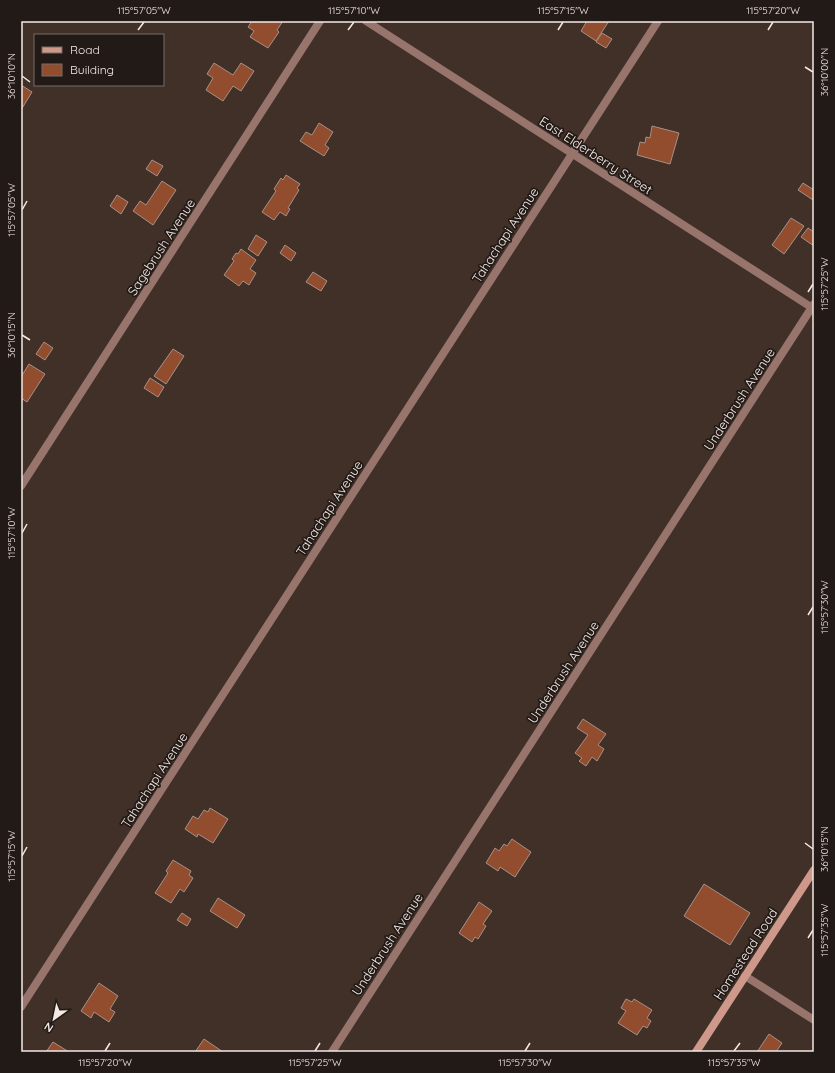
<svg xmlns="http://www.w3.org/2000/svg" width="835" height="1073" font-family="Quicksand,sans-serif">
  <rect width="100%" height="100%" fill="#413028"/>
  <!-- building -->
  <g fill="#914d2e" stroke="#a69188">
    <path d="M252 21H283L277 30 279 32 268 48 250 37 254 31 248 27Z"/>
    <path d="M587 21H609L596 41 581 31Z"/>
    <path d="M602 33 612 39 606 48 596 42Z"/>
    <path d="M214 63 233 75 241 63 254 71 241 91 233 86 223 101 206 90 213 78 207 74Z"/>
    <path d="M21 85 32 92 21 110Z"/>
    <path d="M319 123 333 132 325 145 329 148 324 156 300 141 306 132 312 135Z"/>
    <path d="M652 126 679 133 670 164 637 155 640 142 645 143 646 137 650 138Z"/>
    <path d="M152 160 163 166 157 176 146 169Z"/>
    <path d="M286 175 300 184 297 188 299 190 288 208 290 209 286 216 280 212 274 220 262 212 276 191 274 189 281 178 283 180Z"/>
    <path d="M162 181 176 190 153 225 133 211 140 201 146 205Z"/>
    <path d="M803 183 814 190 813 200 798 190Z"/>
    <path d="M117 195 128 202 121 214 110 206Z"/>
    <path d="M791 218 804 226 784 254 772 245Z"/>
    <path d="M808 228 814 232V246L801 237Z"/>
    <path d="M256 235 267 242 258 256 248 249Z"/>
    <path d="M285 245 296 253 291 261 280 253Z"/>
    <path d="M241 249 256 260 250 269 256 273 249 285 243 281 239 286 224 275 234 261 232 259 236 253 238 254Z"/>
    <path d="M313 272 327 281 321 291 306 282Z"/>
    <path d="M44 342 53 348 45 360 36 354Z"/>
    <path d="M173 349 184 356 166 384 154 376Z"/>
    <path d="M29 364 45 374 27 402 21 398V377Z"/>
    <path d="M150 378 164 387 158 397 144 388Z"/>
    <path d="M583 719 606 734 598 745 604 749 597 761 592 757 586 766 579 761 582 758 575 753 588 735 577 728Z"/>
    <path d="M210 808 228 819 213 843 198 834 197 837 185 829 193 816 198 819 204 810 208 812Z"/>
    <path d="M512 839 531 852 515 877 500 867 498 871 486 863 495 848 499 851 504 844 507 846Z"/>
    <path d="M173 860 191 871 189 875 193 878 184 892 180 889 171 903 155 893 168 873 166 871Z"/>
    <path d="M704 884 750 913 730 945 684 916Z"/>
    <path d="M218 898 245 915 237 928 210 911Z"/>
    <path d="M479 902 492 911 483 924 486 926 478 939 475 937 472 942 459 933Z"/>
    <path d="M182 913 191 919 187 926 177 920Z"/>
    <path d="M99 983 118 996 110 1009 115 1012 109 1022 94 1012 91 1018 81 1011Z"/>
    <path d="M626 999 632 1002 634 999 652 1010 647 1018 651 1021 647 1028 643 1026 637 1035 618 1023 626 1011 621 1008Z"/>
    <path d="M769 1034 782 1043 776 1052H757Z"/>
    <path d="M204 1039 223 1052H195Z"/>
    <path d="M53 1042 69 1052H46Z"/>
  </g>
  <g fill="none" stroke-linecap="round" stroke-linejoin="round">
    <!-- minor -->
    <g stroke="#97746c" stroke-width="8">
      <path d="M366 21 814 309"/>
      <path d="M21 486 320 21"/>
      <path d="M745 976 814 1020"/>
      <path d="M21 1007 658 21"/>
      <path d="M332 1052 814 304"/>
    </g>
    <!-- secondary -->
    <path stroke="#ce988a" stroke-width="8" d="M696 1052 814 870"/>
  </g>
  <!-- ticks -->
  <path fill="none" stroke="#f5e9e5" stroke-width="1.5" d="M138 30 144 22M348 30 354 22M558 30 563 22M768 30 773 22M805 67 813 72M22 76 30 82M22 210 27 201M808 292 813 284M22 335 30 340M22 533 27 524M808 615 813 607M805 843 813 849M22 856 27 847M808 938 813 930M105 1051 110 1043M315 1051 320 1043M525 1051 530 1043M734 1051 740 1043"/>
  <g text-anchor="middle" stroke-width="3.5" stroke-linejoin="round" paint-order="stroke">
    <!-- street labels -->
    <g font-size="13" fill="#f5e9e5" stroke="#221a16">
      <text transform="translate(596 155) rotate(33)" y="5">East Elderberry Street</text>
      <text transform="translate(505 235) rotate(-57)" y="5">Tahachapi Avenue</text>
      <text transform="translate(161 247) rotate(-57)" y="5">Sagebrush Avenue</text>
      <text transform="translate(739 399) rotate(-57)" y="5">Underbrush Avenue</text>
      <text transform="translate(329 508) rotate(-57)" y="5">Tahachapi Avenue</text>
      <text transform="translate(563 672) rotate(-57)" y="5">Underbrush Avenue</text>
      <text transform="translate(154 780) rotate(-57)" y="5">Tahachapi Avenue</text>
      <text transform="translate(387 944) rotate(-57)" y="5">Underbrush Avenue</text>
      <text transform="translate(745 954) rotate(-57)" y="5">Homestead Road</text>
    </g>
  </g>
  <!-- border -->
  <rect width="835" height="1073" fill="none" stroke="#221a16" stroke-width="44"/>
  <!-- legend -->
  <rect x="34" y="34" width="130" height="52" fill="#221a16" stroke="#766d69"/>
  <rect x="42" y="47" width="20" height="6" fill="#ce988a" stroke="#766d69"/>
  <text x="70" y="54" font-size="12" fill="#f5e9e5">Road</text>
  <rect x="42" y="64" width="20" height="12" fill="#914d2e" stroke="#766d69"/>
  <text x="70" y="74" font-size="12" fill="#f5e9e5">Building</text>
  <!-- north arrow -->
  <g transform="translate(54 1019) rotate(213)" stroke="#221a16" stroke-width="3" paint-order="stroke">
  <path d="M0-3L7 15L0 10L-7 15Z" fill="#f5e9e5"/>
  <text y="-6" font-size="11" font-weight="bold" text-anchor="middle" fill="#f5e9e5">N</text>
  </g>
  <rect x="22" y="22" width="791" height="1029" fill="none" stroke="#f5e9e5" stroke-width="1.5"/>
  <g font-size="10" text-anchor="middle" fill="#f5e9e5">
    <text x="144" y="14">115°57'05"W</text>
    <text x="354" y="14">115°57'10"W</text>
    <text x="563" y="14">115°57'15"W</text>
    <text x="773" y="14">115°57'20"W</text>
    <text transform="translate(824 72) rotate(-90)" y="4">36°10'00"N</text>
    <text transform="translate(11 76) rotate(-90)" y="4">36°10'10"N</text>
    <text transform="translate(11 210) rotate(-90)" y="4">115°57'05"W</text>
    <text transform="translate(824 284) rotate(-90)" y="4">115°57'25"W</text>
    <text transform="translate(11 335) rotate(-90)" y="4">36°10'15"N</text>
    <text transform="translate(11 533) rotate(-90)" y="4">115°57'10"W</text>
    <text transform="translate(824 607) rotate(-90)" y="4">115°57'30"W</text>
    <text transform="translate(824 849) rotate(-90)" y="4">36°10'15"N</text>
    <text transform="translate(11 856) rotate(-90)" y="4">115°57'15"W</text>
    <text transform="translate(824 930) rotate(-90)" y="4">115°57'35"W</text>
    <text x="105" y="1066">115°57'20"W</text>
    <text x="315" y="1066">115°57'25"W</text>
    <text x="525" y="1066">115°57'30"W</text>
    <text x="734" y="1066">115°57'35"W</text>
  </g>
</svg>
